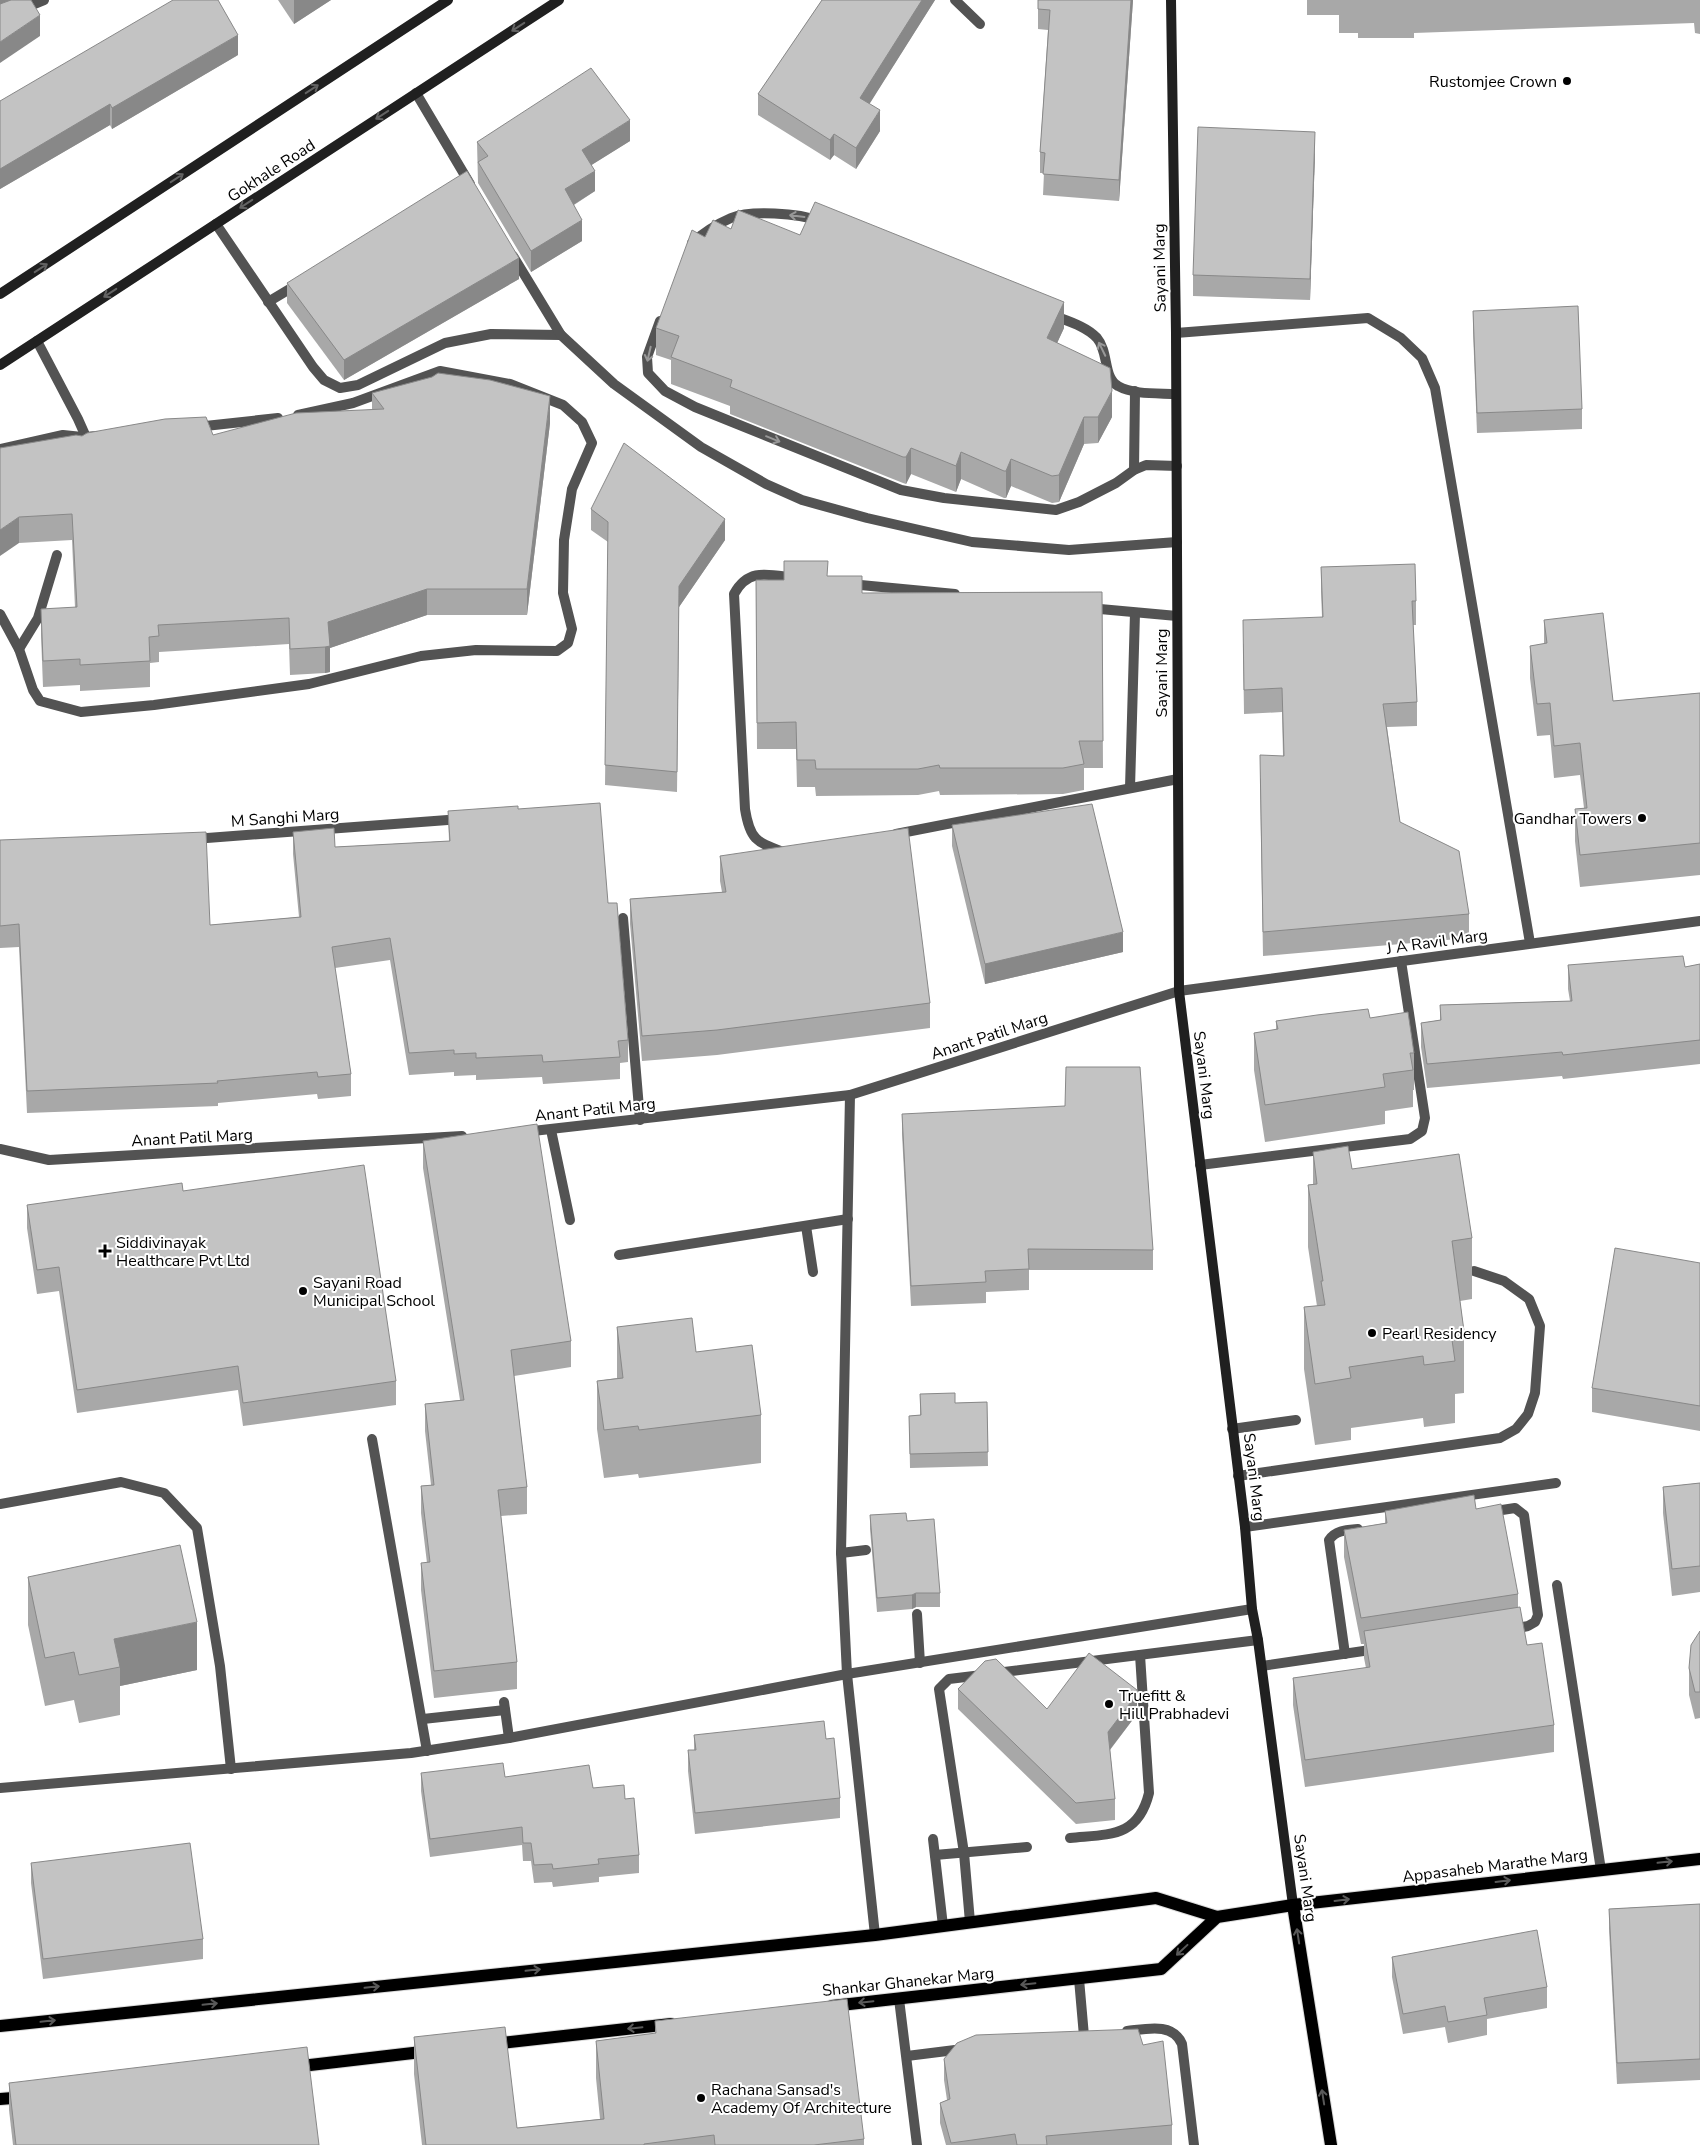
<svg xmlns="http://www.w3.org/2000/svg" width="1700" height="2145" font-family="'Nunito Sans',sans-serif">
  <rect width="100%" height="100%" fill="#fff"/>
  <g fill="none" stroke-linecap="round" stroke-linejoin="round">
    <!-- primary casing -->
    <g stroke="#dbdbdb" stroke-width="14">
      <g id="primary">
        <path d="M1293 1905 1331 2145"/>
        <path d="M832 2006 1161 1969 1217 1917 1293 1905 1700 1859"/>
        <path d="M0 2026 875 1935 1156 1898 1217 1917"/>
        <path d="M492 2044 671 2024"/>
        <path d="M293 2067 430 2051"/>
        <path d="M0 2099 25 2097"/>
      </g>
    </g>
    <!-- lane -->
    <g stroke="#535353" stroke-width="10">
      <path d="M416 93 470 184"/>
      <path d="M216 224 313 367 324 380 340 388 358 385 445 343 491 334 561 335 614 384 701 447 766 484 802 500 867 518 972 542 1069 550 1177 542"/>
      <path d="M692 243C703 233 717 224 731 218 750 210 799 213 819 221"/>
      <path d="M513 256 561 335"/>
      <path d="M268 302 298 284"/>
      <path d="M1052 315C1067 321 1086 326 1097 338 1109 352 1103 378 1118 386 1134 395 1158 393 1176 394"/>
      <path d="M660 321 647 357 648 373 665 391 695 407 901 490 944 498 1056 510 1079 502 1116 483 1134 470 1146 465 1177 466"/>
      <path d="M37 341 78 419 86 437 97 436"/>
      <path d="M196 427 278 418"/>
      <path d="M0 449 63 435 82 437"/>
      <path d="M1134 470 1135 391"/>
      <path d="M850 584 955 594"/>
      <path d="M1089 608 1177 616"/>
      <path d="M0 614 19 649 33 690 40 701 81 712 154 705 309 684 421 656 476 650 557 651 568 643 572 629 563 593 564 540 572 489 592 443 582 422 563 405 510 384 440 371 353 403 298 415"/>
      <path d="M19 649 38 618 57 555"/>
      <path d="M1130 788 1135 613"/>
      <path d="M896 834 1178 779"/>
      <path d="M786 853C757 842 750 841 745 809L734 594C749 567 769 575 796 578"/>
      <path d="M1557 1585 1601 1870"/>
      <path d="M1079 1979 1084 2036"/>
      <path d="M899 1999 917 2145"/>
      <path d="M1127 2031C1146 2029 1173 2022 1182 2044L1194 2145"/>
      <path d="M907 2056 963 2049"/>
    </g>
    <!-- street -->
    <g stroke="#535353" stroke-width="10">
      <path d="M955 0 980 24"/>
      <path d="M0 18 44 0"/>
      <path d="M1176 333 1368 318 1401 338 1422 358 1435 388 1530 943"/>
      <path d="M194 839 461 819"/>
      <path d="M623 918 640 1120"/>
      <path d="M850 1095 841 1553 847 1674 875 1935"/>
      <path d="M551 1130 570 1220"/>
      <path d="M524 1132 850 1095 1179 991 1700 921"/>
      <path d="M0 1149 49 1160 462 1136"/>
      <path d="M1200 1165 1410 1139 1422 1131 1425 1118 1401 961"/>
      <path d="M806 1226 813 1272"/>
      <path d="M619 1255 848 1219"/>
      <path d="M1232 1429 1296 1420"/>
      <path d="M372 1439 427 1751"/>
      <path d="M1238 1476 1500 1438 1516 1429 1528 1414 1535 1393 1540 1326 1529 1299 1504 1281 1474 1271"/>
      <path d="M0 1504 121 1482 164 1493 197 1528 220 1666 231 1769"/>
      <path d="M1489 1512 1515 1508 1524 1515 1538 1615 1535 1622 1528 1626 1513 1629"/>
      <path d="M1245 1527 1556 1483"/>
      <path d="M841 1553 866 1550"/>
      <path d="M917 1614 920 1663"/>
      <path d="M1345 1654 1329 1540C1336 1530 1347 1530 1358 1529"/>
      <path d="M1262 1666 1377 1649"/>
      <path d="M996 1673 1258 1640"/>
      <path d="M504 1702 509 1738"/>
      <path d="M423 1719 505 1710"/>
      <path d="M0 1788 411 1753 509 1738 847 1674 1252 1609"/>
      <path d="M1070 1838C1109 1834 1138 1838 1149 1793L1140 1655"/>
      <path d="M933 1839 943 1926"/>
      <path d="M935 1855 1027 1847"/>
      <path d="M970 1922 964 1853 939 1689 949 1679 982 1675"/>
    </g>
    <!-- secondary -->
    <g stroke="#202020" stroke-width="10">
      <path d="M1171 0 1176 333 1179 991 1245 1527 1252 1609 1258 1640 1293 1905"/>
      <path d="M0 294 448 0"/>
      <path d="M0 365 559 0"/>
    </g>
    <!-- primary -->
    <use href="#primary" stroke="#000" stroke-width="12"/>
  </g>
  <!-- wall -->
  <g fill="#a8a8a8">
    <path d="M278 0H331L294 24Z"/>
    <path d="M822 0H935L869 104 880 131 856 169 834 155 830 160 758 115V94Z"/>
    <path d="M1038 0H1133L1119 201 1043 195 1044 173H1040V152L1048 30 1038 29Z"/>
    <path d="M1307 0H1700V34L1695 33 1694 23 1414 33V38H1358V33H1339V15H1307Z"/>
    <path d="M238 55 112 129 110 125 0 189V101Z"/>
    <path d="M630 141 591 165 595 191 574 205 582 241 531 272 478 183 477 142Z"/>
    <path d="M1315 153 1310 300 1193 296V275Z"/>
    <path d="M731 229 800 235 1064 328 1057 343 1112 417 1098 443 1084 444 1059 502 1052 503 1011 486 1006 498H1004L961 479 956 492 911 474 906 484 903 483 730 414V406L671 384V360L656 355V328L705 237Z"/>
    <path d="M519 279 344 380 287 303V283Z"/>
    <path d="M1473 311 1582 409V429L1477 433 1473 331Z"/>
    <path d="M372 393 550 423 527 615H427L330 648V672L325 673 290 675 289 644 159 652V662L150 663V687L80 691V685L43 687 41 635V609L75 608 72 540 19 543 0 448 82 436 213 435 372 409Z"/>
    <path d="M591 509 725 540 679 607 677 792 605 785 608 542 591 530Z"/>
    <path d="M1321 567 1416 601V625H1413L1417 702V726L1387 727 1400 822 1469 914V938L1263 956 1260 779 1283 756 1282 712 1244 714 1243 644 1322 617 1321 591Z"/>
    <path d="M828 576 862 593 1102 592 1103 768H1084V790L1063 794 940 795 939 791 918 795 816 796 815 787H797L796 749H757L756 580H784Z"/>
    <path d="M1544 620 1613 701 1700 693V875L1580 887 1575 841V809L1584 808 1580 775 1554 778 1550 735 1537 736 1530 678V646L1544 644Z"/>
    <path d="M518 809 608 903 628 1040V1062L620 1063V1079L543 1084 542 1077 476 1080V1075L454 1076V1072L409 1075 390 960 335 968 351 1074V1096L318 1099 317 1094 218 1103V1106L27 1113 19 947 0 948V840L210 925 299 917 293 854V832L335 847 449 841 448 811Z"/>
    <path d="M952 825 1123 952 985 984 952 846Z"/>
    <path d="M720 856 930 1003V1028L717 1055 642 1061 630 924V899L722 892 720 881Z"/>
    <path d="M1700 964V1064L1563 1079 1562 1076 1427 1088 1421 1047V1023L1440 1020V1005L1570 1001 1568 989V965L1685 967Z"/>
    <path d="M1370 1018 1414 1053V1090H1413V1107L1385 1111V1124L1265 1142 1254 1070V1033L1276 1030V1021Z"/>
    <path d="M902 1114 1153 1250V1270H1029V1290L986 1292V1303L911 1306 902 1134Z"/>
    <path d="M423 1141 571 1341V1367L514 1376 527 1487V1514L501 1516 517 1662V1689L434 1698 421 1590V1563H427L421 1513V1486L431 1485 425 1431V1404L460 1400 423 1168Z"/>
    <path d="M1313 1152 1352 1169 1472 1238V1299L1460 1301 1464 1331V1393L1455 1394V1423L1424 1427 1423 1418 1351 1428V1440L1315 1445 1304 1369V1307L1317 1306 1308 1247V1185L1313 1184Z"/>
    <path d="M183 1191 396 1381V1405L243 1426 238 1390 77 1413 59 1291 37 1294 27 1228V1205Z"/>
    <path d="M1700 1263V1431L1592 1412V1388Z"/>
    <path d="M617 1327 696 1352 761 1415V1463L639 1478 638 1474 604 1478 597 1429V1381L617 1378Z"/>
    <path d="M920 1394 955 1403 987 1402 988 1466 910 1468 909 1416 920 1415Z"/>
    <path d="M1700 1483V1592L1672 1596 1663 1513V1487Z"/>
    <path d="M1476 1509 1518 1594V1608L1527 1645 1554 1725V1752L1305 1787 1293 1705V1678L1366 1668 1364 1658V1644H1361L1344 1557V1530L1385 1523V1511Z"/>
    <path d="M870 1515 940 1593V1607H916L912 1609 877 1612 870 1529Z"/>
    <path d="M28 1577 197 1670 120 1686V1715L79 1723 74 1700 45 1706 28 1625Z"/>
    <path d="M1700 1631V1718L1695 1719 1689 1695V1668Z"/>
    <path d="M958 1689 1047 1709 1137 1714 1110 1750 1115 1799V1820L1076 1824 958 1709Z"/>
    <path d="M694 1735 826 1739 840 1798V1818L695 1834 688 1771V1750H694Z"/>
    <path d="M421 1773 505 1777 593 1788 625 1799 639 1855V1873L599 1877V1882L553 1887 552 1882 534 1883 531 1861H523L522 1845 430 1857 421 1791Z"/>
    <path d="M31 1863 203 1939V1959L43 1979 31 1883Z"/>
    <path d="M1700 1904V2080L1617 2084 1609 1929V1909Z"/>
    <path d="M1392 1957 1547 1987V2008L1487 2019V2035L1448 2043 1445 2027 1403 2034 1392 1977Z"/>
    <path d="M655 2021 864 2139V2145H422L414 2074V2037L517 2128 600 2119 596 2078V2041L655 2034Z"/>
    <path d="M1143 2045 1172 2125V2145H946L940 2123V2103L947 2100 944 2080V2059Z"/>
    <path d="M9 2083 319 2145H13L9 2110Z"/>
  </g>
  <!-- shaded-wall -->
  <g fill="#888">
    <path d="M0 0H20L0 12Z"/>
    <path d="M294 0H331L294 24Z"/>
    <path d="M922 0H935L860 119V98Z"/>
    <path d="M1131 0H1133L1119 201V180Z"/>
    <path d="M40 15V36L0 63V42Z"/>
    <path d="M238 35V55L112 129V108Z"/>
    <path d="M110 104V125L0 189V169Z"/>
    <path d="M880 110V131L856 169V148Z"/>
    <path d="M630 120V141L582 171V150Z"/>
    <path d="M1315 132V153L1310 300V279Z"/>
    <path d="M834 134V155L830 160V140Z"/>
    <path d="M595 171V191L565 210V189Z"/>
    <path d="M582 220V241L531 272V251Z"/>
    <path d="M519 258V279L344 380V360Z"/>
    <path d="M1064 302V328L1047 365V338Z"/>
    <path d="M1112 391V417L1098 443V417Z"/>
    <path d="M550 396V423L527 615V589Z"/>
    <path d="M1084 417V444L1059 502V475Z"/>
    <path d="M911 448V474L906 484V457Z"/>
    <path d="M961 452V479L956 492V466Z"/>
    <path d="M1011 459V486L1006 498V471Z"/>
    <path d="M19 517V543L0 556V530Z"/>
    <path d="M725 519V540L679 607 677 792 679 586Z"/>
    <path d="M427 589V615L330 648V672L325 673V647L328 622Z"/>
    <path d="M1123 932V952L985 984V964Z"/>
    <path d="M916 1593V1607L912 1609V1595Z"/>
    <path d="M197 1622V1670L120 1686V1667L114 1639Z"/>
    <path d="M1137 1694V1714L1108 1752V1732Z"/>
  </g>
  <!-- building -->
  <g fill="#c3c3c3" stroke="#888">
    <path d="M11 0H31L40 15 0 42V4Z"/>
    <path d="M173 0H218L238 35 112 108 110 104 0 169V101Z"/>
    <path d="M822 0H922L860 98 880 110 856 148 834 134 830 140 758 94Z"/>
    <path d="M1038 0H1131L1119 180 1043 174 1045 153 1040 152 1050 10 1038 9Z"/>
    <path d="M591 68 630 120 582 150 595 171 565 189 582 220 531 251 478 162 488 156 477 142Z"/>
    <path d="M1198 127 1315 132 1310 279 1193 275Z"/>
    <path d="M467 171 519 258 344 360 287 283Z"/>
    <path d="M815 202 1064 302 1047 338 1110 368 1112 391 1098 417H1084L1059 475 1052 476 1011 459 1006 471H1004L961 452 956 466 911 448 906 457H903L730 387 732 380 671 357 679 336 656 328 692 230 705 237 713 220 731 229 738 210 800 235Z"/>
    <path d="M1578 306 1582 409 1477 413 1473 311Z"/>
    <path d="M438 373 490 380 550 396 527 589H427L328 622 330 646 325 647 290 649 289 618 158 625 159 636 149 637 150 661 80 665V659L43 661 41 609 77 607 72 514 19 517 0 530V448L76 435 82 436 87 433 165 419 206 417 213 435 296 413 384 409 372 393 432 377Z"/>
    <path d="M624 443 725 519 679 586 677 772 605 765 608 522 591 509Z"/>
    <path d="M784 561H828L827 576H862V593L1102 592 1103 741H1079L1084 764 1063 768H940L939 765 918 769H816L815 760H797L796 722 757 723 756 580H784Z"/>
    <path d="M1415 564 1416 601H1412L1417 702 1383 704 1400 822 1459 851 1469 914 1263 932 1260 755 1284 756 1282 688 1244 690 1243 620 1323 617 1321 567Z"/>
    <path d="M1603 613 1613 701 1700 693V843L1580 855 1575 809 1587 808 1580 743 1554 746 1550 703 1537 704 1530 646 1547 643 1544 620Z"/>
    <path d="M600 803 608 903H617L628 1040 618 1041 620 1057 543 1062 542 1055 476 1058V1053L454 1054V1050L409 1053 390 938 332 947 351 1074 318 1077 317 1072 217 1081 218 1083 27 1091 19 924 0 926V840L206 832 210 925 301 917 293 832 334 828 335 847 450 841 448 811 518 806V809Z"/>
    <path d="M1092 804 1123 932 985 964 952 825Z"/>
    <path d="M908 828 930 1003 717 1030 642 1036 630 899 726 892 720 856Z"/>
    <path d="M1683 956 1685 967 1700 964V1040L1563 1055 1562 1052 1427 1064 1421 1023 1441 1020 1440 1005 1572 1001 1568 965Z"/>
    <path d="M1368 1009 1370 1018 1408 1012 1414 1053H1410L1413 1070 1383 1074 1385 1087 1265 1105 1254 1033 1278 1029 1276 1021 1317 1015Z"/>
    <path d="M1066 1067H1140L1153 1250 1028 1249 1029 1269 985 1271 986 1282 911 1286 902 1114 1065 1106Z"/>
    <path d="M537 1124 571 1341 511 1350 527 1487 498 1490 517 1662 434 1671 421 1563 430 1562 421 1486 434 1485 425 1404 464 1400 423 1141Z"/>
    <path d="M1348 1146 1352 1169 1459 1154 1472 1238 1452 1241 1464 1331 1451 1333 1455 1361 1424 1365 1423 1356 1349 1367 1351 1378 1315 1384 1304 1307 1325 1305 1321 1281H1323L1308 1185 1317 1184 1313 1152Z"/>
    <path d="M364 1165 396 1381 243 1403 238 1366 77 1390 59 1267 37 1270 27 1205 182 1183 183 1191Z"/>
    <path d="M1615 1248 1700 1263V1406L1592 1388Z"/>
    <path d="M692 1318 696 1352 752 1345 761 1415 639 1430 638 1426 604 1430 597 1381 623 1378 617 1327Z"/>
    <path d="M955 1393V1403L987 1402 988 1452 910 1454 909 1416 921 1415 920 1394Z"/>
    <path d="M1700 1483V1566L1672 1569 1663 1487Z"/>
    <path d="M1474 1495 1476 1509 1501 1504 1518 1594 1361 1618 1344 1530 1387 1523 1385 1511Z"/>
    <path d="M906 1513 907 1521 934 1519 940 1593H916L912 1595 877 1598 870 1515Z"/>
    <path d="M180 1545 197 1622 114 1639 120 1667 79 1675 74 1652 45 1658 28 1577Z"/>
    <path d="M1520 1607 1527 1645 1542 1643 1554 1725 1305 1760 1293 1678 1370 1667 1364 1631Z"/>
    <path d="M1700 1631V1692H1695L1689 1668 1691 1645Z"/>
    <path d="M1089 1653 1137 1690V1694L1108 1732 1115 1799 1076 1803 958 1689 985 1661 996 1659 1047 1709Z"/>
    <path d="M824 1721 826 1739 834 1738 840 1798 695 1813 688 1750H696L694 1735Z"/>
    <path d="M503 1763 505 1777 589 1765 593 1788 624 1785 625 1799 634 1798 639 1855 598 1859 599 1864 553 1869 552 1864 534 1865 531 1843H523L522 1827 430 1839 421 1773Z"/>
    <path d="M190 1843 203 1939 43 1959 31 1863Z"/>
    <path d="M1700 1904V2059L1617 2063 1609 1909Z"/>
    <path d="M1537 1930 1547 1987 1484 1998 1487 2015 1448 2022 1445 2006 1403 2014 1392 1957Z"/>
    <path d="M847 1999 864 2139 814 2145H715L714 2135 644 2144V2145H426L414 2037 505 2027 517 2128 604 2119 596 2041 656 2033 655 2021Z"/>
    <path d="M1138 2029 1143 2045 1163 2041 1172 2125 1046 2136 1047 2145H1017L1015 2134 951 2143 940 2103 950 2099 944 2059 957 2043 976 2035Z"/>
    <path d="M307 2047 319 2145H16L9 2083Z"/>
  </g>
  <!-- one-way arrows -->
  <defs><path id="oneway-shaft" d="M-6 0H5M1.5-3L5.5 0L1.5 3" fill="none" stroke-width="1.6" stroke-linecap="round" stroke-linejoin="round" transform="scale(1.25)"/></defs>
  <g stroke="#636363">
    <use href="#oneway-shaft" transform="translate(518 27) rotate(147)"/>
    <use href="#oneway-shaft" transform="translate(312 89) rotate(-33)"/>
    <use href="#oneway-shaft" transform="translate(382 115) rotate(147)"/>
    <use href="#oneway-shaft" transform="translate(177 178) rotate(-33)"/>
    <use href="#oneway-shaft" transform="translate(246 204) rotate(147)"/>
    <use href="#oneway-shaft" transform="translate(41 268) rotate(-33)"/>
    <use href="#oneway-shaft" transform="translate(110 293) rotate(147)"/>
  </g>
  <g stroke="#989898">
    <use href="#oneway-shaft" transform="translate(797 216) rotate(-173)"/>
    <use href="#oneway-shaft" transform="translate(1102 349) rotate(-116)"/>
    <use href="#oneway-shaft" transform="translate(649 354) rotate(103)"/>
    <use href="#oneway-shaft" transform="translate(773 439) rotate(22)"/>
  </g>
  <g stroke="#595959">
    <use href="#oneway-shaft" transform="translate(1665 1862) rotate(-6)"/>
    <use href="#oneway-shaft" transform="translate(1503 1881) rotate(-7)"/>
    <use href="#oneway-shaft" transform="translate(1342 1900) rotate(-7)"/>
    <use href="#oneway-shaft" transform="translate(1298 1936) rotate(-99)"/>
    <use href="#oneway-shaft" transform="translate(1182 1950) rotate(137)"/>
    <use href="#oneway-shaft" transform="translate(533 1970) rotate(-6)"/>
    <use href="#oneway-shaft" transform="translate(1028 1984) rotate(174)"/>
    <use href="#oneway-shaft" transform="translate(372 1987) rotate(-6)"/>
    <use href="#oneway-shaft" transform="translate(866 2002) rotate(174)"/>
    <use href="#oneway-shaft" transform="translate(210 2004) rotate(-6)"/>
    <use href="#oneway-shaft" transform="translate(48 2021) rotate(-6)"/>
    <use href="#oneway-shaft" transform="translate(635 2028) rotate(174)"/>
    <use href="#oneway-shaft" transform="translate(1323 2097) rotate(-99)"/>
  </g>
  <!-- markers -->
  <g fill="#000" stroke="#fff" stroke-width="2">
    <circle cx="1567" cy="81" r="5"/>
    <circle cx="1642" cy="818" r="5"/>
    <path d="M102.5 1243.5h5v5h5v5h-5v5h-5v-5h-5v-5h5z"/>
    <circle cx="303" cy="1291" r="5"/>
    <circle cx="1372" cy="1333" r="5"/>
    <circle cx="1109" cy="1704" r="5"/>
    <circle cx="701" cy="2098" r="5"/>
  </g>
  <g text-anchor="middle" stroke-width="4" stroke-linejoin="round" paint-order="stroke">
    <!-- poi labels -->
    <g font-size="16" fill="#000" stroke="#fff" text-anchor="start">
      <text x="1557" y="87" text-anchor="end">Rustomjee Crown</text>
      <text x="1632" y="824" text-anchor="end">Gandhar Towers</text>
      <text x="116" y="1248">Siddivinayak<tspan x="116" dy="18">Healthcare Pvt Ltd</tspan></text>
      <text x="313" y="1288">Sayani Road<tspan x="313" dy="18">Municipal School</tspan></text>
      <text x="1382" y="1339">Pearl Residency</text>
      <text x="1119" y="1701">Truefitt &amp;<tspan x="1119" dy="18">Hill Prabhadevi</tspan></text>
      <text x="711" y="2095">Rachana Sansad's<tspan x="711" dy="18">Academy Of Architecture</tspan></text>
    </g>
    <!-- street labels -->
    <g font-size="16" fill="#000" stroke="#fff">
      <text transform="translate(271 170) rotate(-33)" y="6">Gokhale Road</text>
      <text transform="translate(1159 268) rotate(-91)" y="6">Sayani Marg</text>
      <text transform="translate(1161 673) rotate(-90)" y="6">Sayani Marg</text>
      <text transform="translate(285 817) rotate(-4)" y="6">M Sanghi Marg</text>
      <text transform="translate(1437 941) rotate(-8)" y="6">J A Ravil Marg</text>
      <text transform="translate(989 1035) rotate(-18)" y="6">Anant Patil Marg</text>
      <text transform="translate(1205 1075) rotate(83)" y="6">Sayani Marg</text>
      <text transform="translate(595 1109) rotate(-6)" y="6">Anant Patil Marg</text>
      <text transform="translate(192 1137) rotate(-3)" y="6">Anant Patil Marg</text>
      <text transform="translate(1255 1477) rotate(83)" y="6">Sayani Marg</text>
      <text transform="translate(1495 1865) rotate(-7)" y="6">Appasaheb Marathe Marg</text>
      <text transform="translate(1306 1878) rotate(82)" y="6">Sayani Marg</text>
      <text transform="translate(908 1981) rotate(-6)" y="6">Shankar Ghanekar Marg</text>
    </g>
  </g>
</svg>
